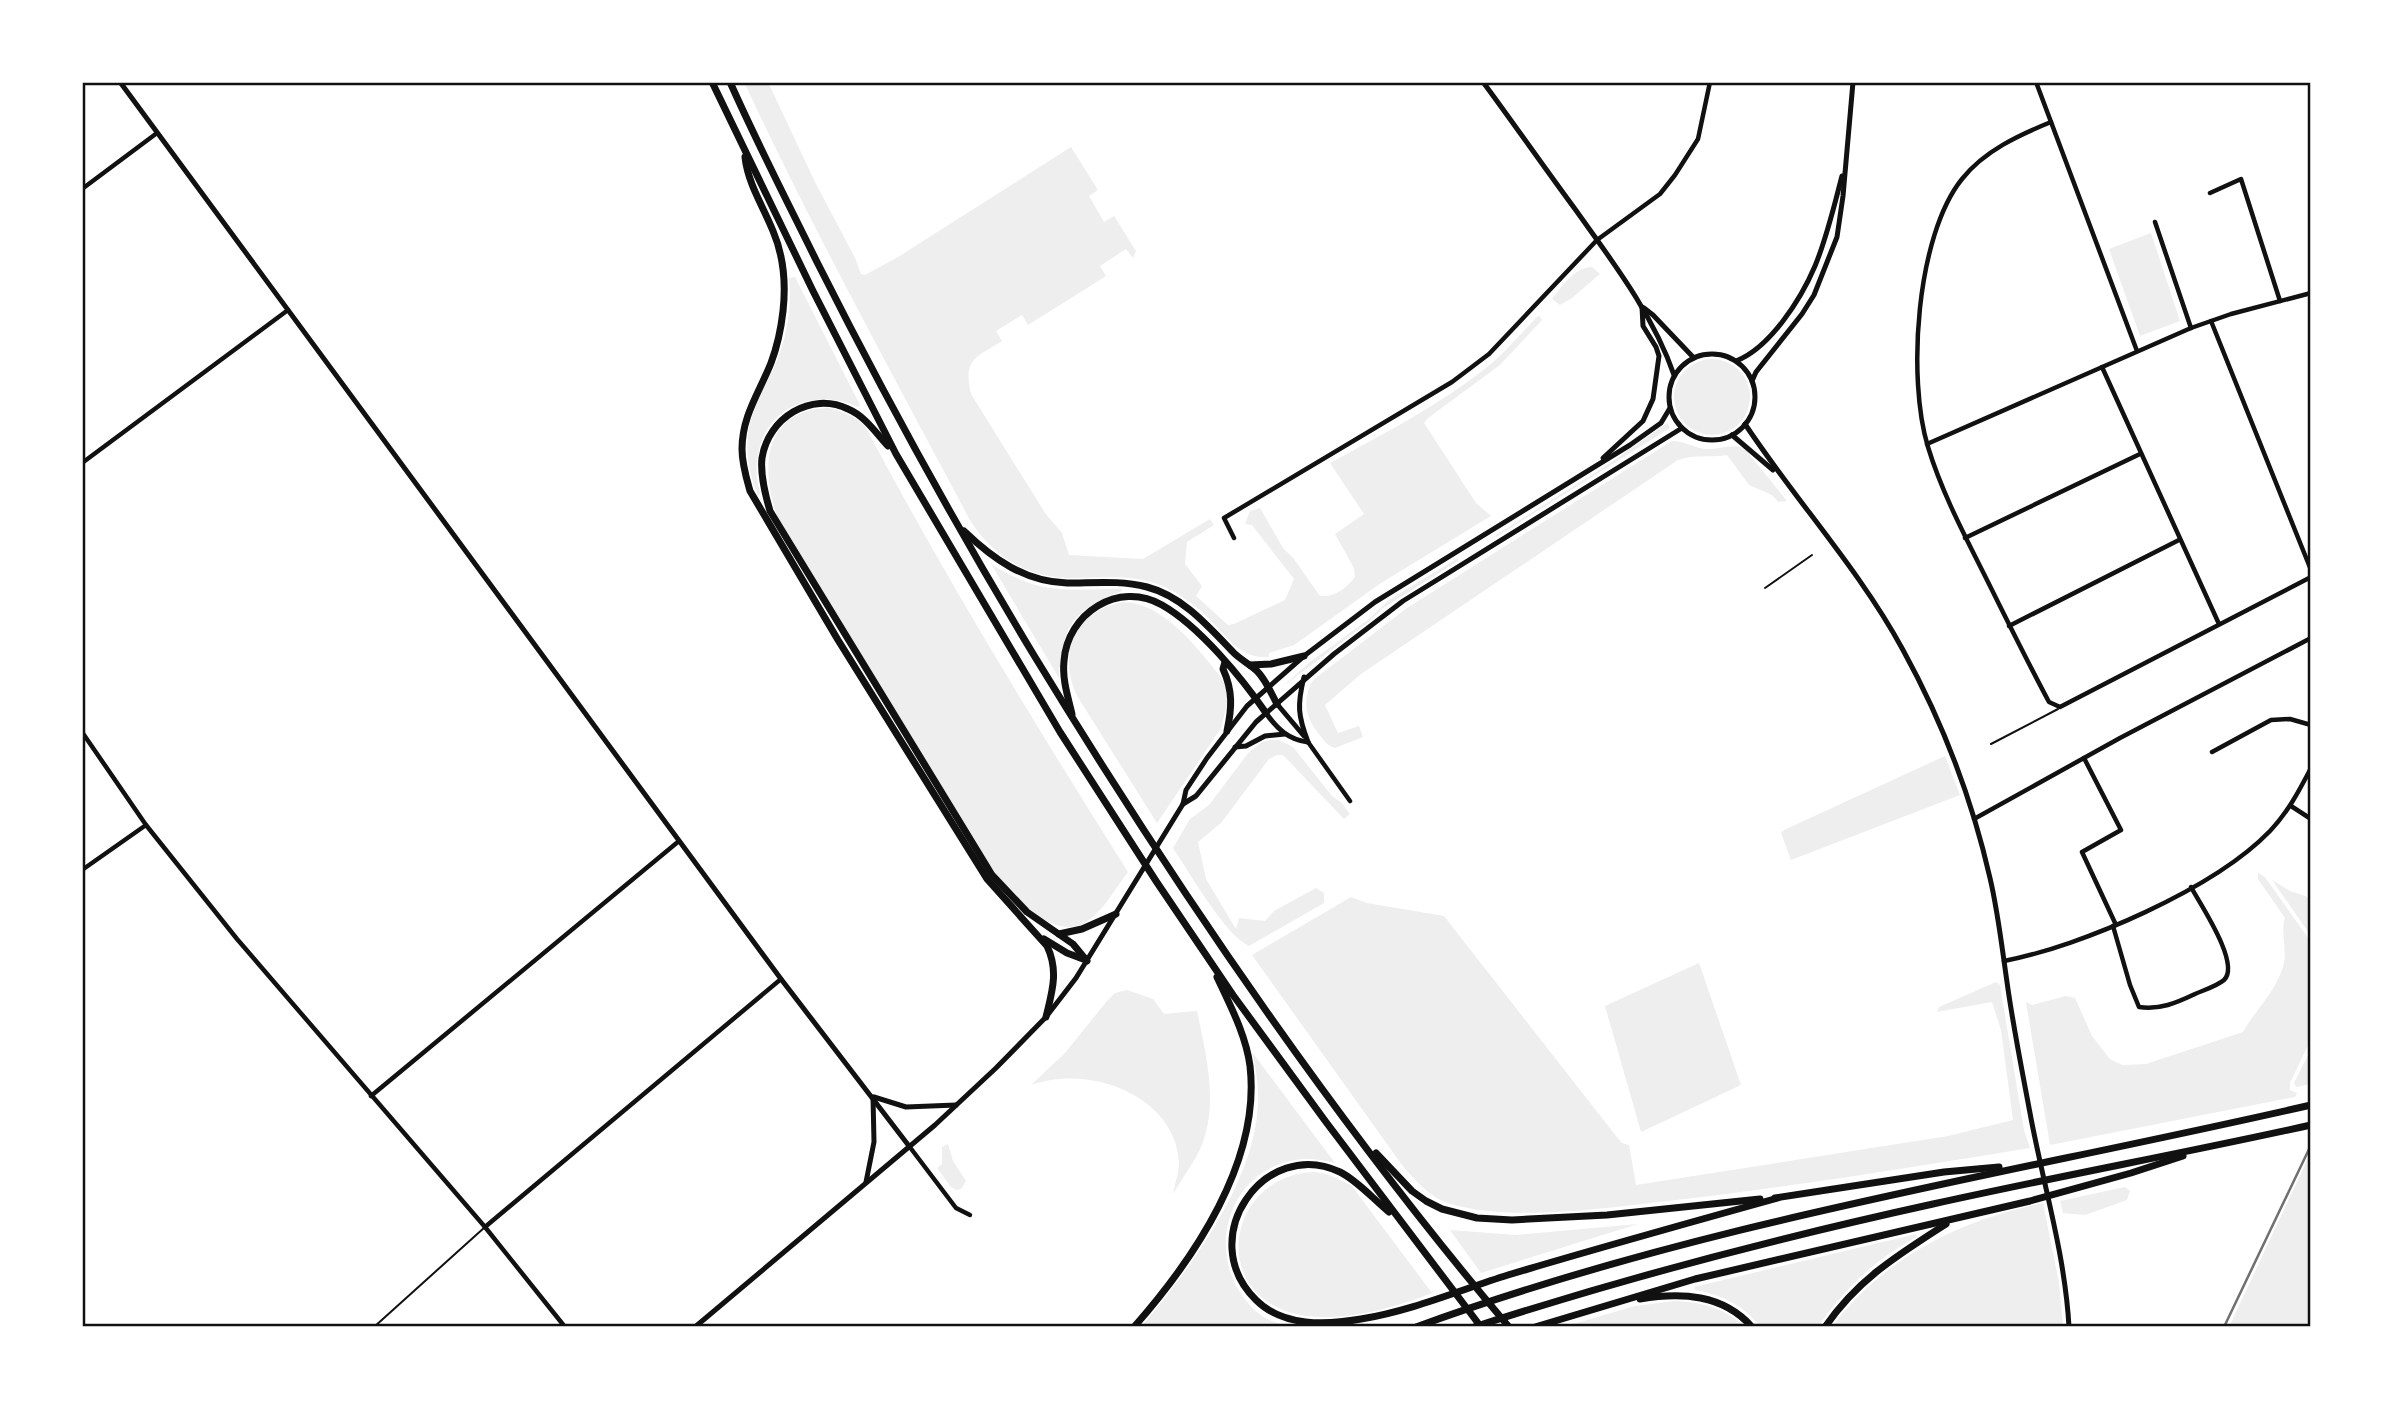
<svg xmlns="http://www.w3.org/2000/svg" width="2393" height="1409" font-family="Mulish,sans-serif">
  <rect width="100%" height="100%" fill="#fff"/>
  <!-- green -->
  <g fill="#eee">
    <path d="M744 82H768L815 182 855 258 861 274 865 275 898 257 1071 147 1098 190 1089 196 1104 222 1114 216 1136 251 1133 258 1126 249 1100 266 1106 276 1028 325 1022 315 996 331 1002 341C975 358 963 359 971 394L1045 513 1062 533 1069 555 1143 559 1210 519 1214 525 1187 542 1185 564 1202 586 1196 596 1228 625 1234 624 1285 600 1294 579 1252 525 1245 524 1250 511 1260 508 1283 548 1294 559 1320 596C1336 597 1345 589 1355 577L1354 568 1335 534 1364 514 1330 463C1383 434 1438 406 1486 368 1505 353 1522 332 1539 315L1542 320 1500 365 1428 418 1424 423 1476 503 1491 516 1381 583 1294 645 1269 653V657C1237 660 1222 629 1201 611 1189 601 1174 590 1160 585 1132 574 1104 578 1075 578 1030 579 996 559 971 522 894 377 814 232 744 82Z"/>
    <path d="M2151 233 2180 321 2140 336 2109 249Z"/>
    <path d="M1592 267 1600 274 1572 298 1560 305 1552 299C1563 285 1574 268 1592 267Z"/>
    <path d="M795 277 860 405 858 407C816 387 766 406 758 455 755 469 757 480 760 493L758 496C750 475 745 455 748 433 752 407 766 386 776 363 787 337 792 307 789 278Z"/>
    <circle cx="1712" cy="397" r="38"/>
    <path d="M828 408C843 411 854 416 865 426 946 579 1036 726 1128 872 1117 886 1108 903 1095 915 1056 954 1007 888 985 859L781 527C761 477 757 411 828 408Z"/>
    <path d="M1667 423 1670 428 1496 537V535L1606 466Z"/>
    <path d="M1672 441C1683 441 1693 447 1705 449 1718 450 1731 443 1744 448L1787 501 1778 502 1772 495 1749 485 1727 455C1709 458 1695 454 1678 460L1361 674 1325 705 1338 733 1359 726 1363 737 1335 748C1327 746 1324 740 1318 733 1305 716 1302 700 1313 680L1407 608Z"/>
    <path d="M1458 558V561L1383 608 1370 621 1281 688 1310 662 1369 619 1389 600Z"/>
    <path d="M991 564C1042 596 1065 589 1122 589V591C1072 610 1062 627 1059 678Z"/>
    <path d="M1124 602C1165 604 1196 647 1220 676L1225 685 1228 701 1221 728 1157 823 1079 699C1055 656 1075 610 1124 602Z"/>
    <path d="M1270 740H1279L1293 747 1332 796 1342 803 1350 814 1344 819 1283 755H1277L1269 759 1221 823 1198 842 1206 879 1236 929 1239 918 1265 921 1274 911 1316 888 1324 893V903L1249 946C1224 934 1190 873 1173 848L1190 819 1209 805 1249 752 1262 742Z"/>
    <path d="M1945 756 1960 795 1791 860 1781 833 1784 830Z"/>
    <path d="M2258 873 2265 877 2311 942V1039L2290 1083V1090L2297 1093 2295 1097 2050 1145 2026 1002 2032 1005 2066 996 2075 998 2092 1036 2110 1059 2122 1065 2146 1064 2243 1032C2256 1009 2275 993 2283 967 2288 950 2280 934 2285 918L2258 879Z"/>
    <path d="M2272 880 2290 891 2311 898V936Z"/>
    <path d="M1351 897 1367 903 1444 916 1616 1136 1622 1143 1629 1145 1636 1185 1948 1136 2013 1120 2001 1030 1992 1002 1937 1012 1939 1007 1996 982 2000 985 2024 1130 2030 1148C1910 1168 1789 1187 1668 1201 1604 1208 1512 1222 1451 1204 1430 1198 1416 1181 1402 1165L1252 955Z"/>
    <path d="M1699 963 1741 1085 1641 1132 1605 1006Z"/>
    <path d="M1127 990 1153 999 1164 1014 1197 1011C1206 1055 1219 1104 1201 1147 1194 1163 1182 1178 1173 1194 1175 1184 1179 1172 1179 1162 1175 1094 1087 1064 1031 1085L1065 1053 1107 1001 1115 993Z"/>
    <path d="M2311 1049V1084L2296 1087 2294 1083Z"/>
    <path d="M1252 1052 1335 1163C1325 1161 1314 1158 1303 1159 1222 1166 1199 1268 1262 1316 1270 1322 1283 1324 1293 1327H1141C1190 1269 1254 1183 1258 1105 1259 1087 1256 1069 1252 1052Z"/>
    <path d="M948 1144 953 1161 966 1181 961 1189 956 1190 951 1187 937 1168 942 1164V1147Z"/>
    <path d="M2311 1152V1327H2229Z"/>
    <path d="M1314 1172 1327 1174 1351 1185 1432 1293C1389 1310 1325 1328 1281 1309 1210 1279 1233 1175 1314 1172Z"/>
    <path d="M2125 1187 2130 1191 2127 1200 2085 1215 2063 1213 2060 1201Z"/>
    <path d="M2043 1203 2059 1283 2063 1327H1832C1883 1258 1960 1220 2043 1203Z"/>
    <path d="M1638 1224 1481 1273 1450 1230 1516 1235Z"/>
    <path d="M1916 1234 1917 1237C1876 1258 1844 1289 1818 1327H1760C1744 1305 1722 1295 1695 1290L1694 1287Z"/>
    <path d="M1675 1301C1702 1302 1724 1308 1745 1327H1563L1635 1306Z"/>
  </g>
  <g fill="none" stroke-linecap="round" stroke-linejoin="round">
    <!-- service -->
    <g stroke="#111" stroke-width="2">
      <path d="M1765 588 1812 555"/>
      <path d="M1991 744 2058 709"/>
      <path d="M374 1327 485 1227"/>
    </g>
    <!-- minor -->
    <g stroke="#111" stroke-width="4.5">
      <path d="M2036 82 2137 351"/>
      <path d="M2051 122C2019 135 1984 151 1962 179 1916 236 1907 379 1928 447 1942 493 1965 536 1986 578 2007 620 2027 661 2049 702L2060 707 2311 577"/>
      <path d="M82 189 157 133"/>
      <path d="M2210 193 2241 179 2280 301"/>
      <path d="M2155 222 2191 328"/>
      <path d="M2211 321 2311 570"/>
      <path d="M2102 367 2219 624"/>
      <path d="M1927 444 2191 328 2231 314 2311 293"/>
      <path d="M82 463 288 310"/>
      <path d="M1234 538 1224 518 1452 382 1489 354 1597 240 1660 194 1675 175 1698 139 1710 82"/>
      <path d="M1965 538 2140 454"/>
      <path d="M2009 626 2179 540"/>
      <path d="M82 732 146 825 237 939 485 1227 565 1327"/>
      <path d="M1308 742 1350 801"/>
      <path d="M2212 752 2271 720 2290 719 2311 725"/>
      <path d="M2084 758 2121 830 2082 852 2116 925"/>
      <path d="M2291 806 2311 819"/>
      <path d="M1974 819 2120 738 2311 638"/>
      <path d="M82 870 146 825"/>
      <path d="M2113 926 2130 985 2139 1007C2160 1010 2176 1003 2195 994 2204 990 2217 986 2224 980 2241 964 2200 904 2191 887"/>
      <path d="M2004 961C2082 946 2214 889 2270 831 2288 812 2299 791 2311 768"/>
      <path d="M371 1096 679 841"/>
      <path d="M909 1146 956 1208 970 1215"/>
      <path d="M485 1227 781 979"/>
    </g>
    <!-- tertiary -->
    <g stroke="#111" stroke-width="5">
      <path d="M120 82 781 979 909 1146"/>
      <path d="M1483 82C1514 124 1544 167 1575 209 1612 261 1653 314 1674 375"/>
      <path d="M1644 308 1653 315 1693 357"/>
      <path d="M1745 424C1796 501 1859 569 1903 650 1942 721 1972 799 1990 878 1998 912 2002 948 2007 982 2013 1026 2022 1070 2030 1113 2043 1184 2065 1254 2069 1327"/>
      <path d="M1732 435 1773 470"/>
      <path d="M874 1097 906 1107 956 1105"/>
      <path d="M866 1182 874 1142 873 1097"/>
    </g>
    <!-- secondary -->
    <g stroke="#111" stroke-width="5">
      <circle cx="1712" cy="397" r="43"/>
      <path d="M1736 361C1770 348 1801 299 1815 266 1827 237 1834 206 1842 176"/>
      <path d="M1752 381 1756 372 1802 314 1814 295 1837 237 1843 196 1853 82"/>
      <path d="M1603 458 1643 421 1653 399 1659 356 1656 347 1643 326 1642 307"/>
      <path d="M1304 677C1297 705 1298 716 1308 742"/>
      <path d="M1277 704 1304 736"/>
      <path d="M1266 713C1277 729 1289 740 1308 742"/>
      <path d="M1235 747 1246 746 1265 736 1285 734"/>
      <path d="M1183 804 1196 796 1256 722 1334 654 1403 601 1682 428"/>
      <path d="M695 1327 935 1125 996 1068 1046 1017 1076 978 1183 804 1186 790 1207 758 1247 706 1304 656 1375 602 1630 445 1661 423 1670 408"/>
    </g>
    <!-- motorway -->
    <g stroke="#111" stroke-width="7">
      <path d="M712 82 813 291 896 454 1060 732 1156 881 1233 995 1326 1122 1481 1327"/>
      <path d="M730 82C757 143 788 203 817 262 885 397 957 528 1035 657 1177 890 1332 1118 1509 1327"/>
      <path d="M745 157C748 184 763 206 773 231 784 257 786 284 783 311 781 329 777 347 771 363 759 393 742 416 742 449 742 464 746 477 750 491L838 640 987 879 1047 946C1059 971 1052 992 1046 1017"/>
      <path d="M888 446C876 433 865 416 848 409 811 391 768 418 762 458 760 475 765 494 770 511L992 875 1027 912 1073 944 1087 961"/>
      <path d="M964 531C993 559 1025 582 1067 583 1094 583 1120 580 1147 587 1182 596 1208 626 1232 651 1239 659 1250 664 1257 671 1266 680 1271 693 1277 704"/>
      <path d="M1225 662 1223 669C1233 691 1232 708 1227 731"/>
      <path d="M1250 665 1271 664 1304 656"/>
      <path d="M1072 714C1068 697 1062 679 1064 661 1067 614 1118 580 1162 605 1199 626 1242 678 1266 713"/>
      <path d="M1059 934 1082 929 1116 914"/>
      <path d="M1044 939 1067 953 1083 959"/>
      <path d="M1376 1153 1412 1191 1426 1201 1442 1209 1477 1218 1512 1220 1607 1215 1760 1199"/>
      <path d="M1775 1198 1944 1172 1999 1167"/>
      <path d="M1389 1212C1373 1199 1358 1181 1340 1172 1265 1136 1193 1238 1256 1300 1283 1327 1326 1325 1361 1319 1411 1311 1460 1290 1508 1275 1598 1248 1688 1223 1778 1198"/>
      <path d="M1640 1299C1681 1292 1723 1294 1752 1327"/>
      <path d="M1134 1327C1194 1259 1261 1161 1250 1066 1246 1035 1230 1005 1217 977"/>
      <path d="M1416 1327C1706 1221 2011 1174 2311 1105"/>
      <path d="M1474 1327C1625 1278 1778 1238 1933 1204 2059 1176 2185 1153 2311 1125"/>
      <path d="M1535 1327 1695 1279 2030 1201 2131 1173 2183 1156"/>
      <path d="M1825 1327C1858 1279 1898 1255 1946 1224"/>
    </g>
    <!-- rail -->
    <path stroke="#707070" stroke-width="2.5" d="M2224 1327 2311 1145"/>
  </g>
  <!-- border -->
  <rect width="2393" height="1409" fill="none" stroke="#ffffff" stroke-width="168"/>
  <rect x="84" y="84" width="2225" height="1241" fill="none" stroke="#111" stroke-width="2.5"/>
</svg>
